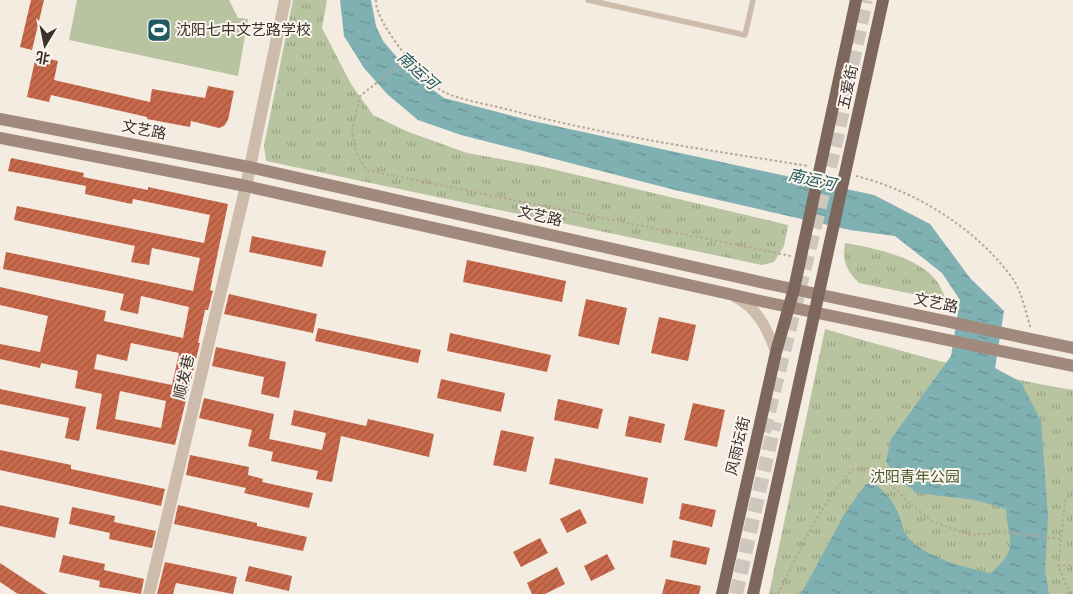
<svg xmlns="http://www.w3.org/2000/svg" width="1073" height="594" font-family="'Asap Condensed','Noto Sans SC',sans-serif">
  <defs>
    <pattern id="grass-tufts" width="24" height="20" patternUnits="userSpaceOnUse" patternTransform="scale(1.25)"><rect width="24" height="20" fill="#b8c4a0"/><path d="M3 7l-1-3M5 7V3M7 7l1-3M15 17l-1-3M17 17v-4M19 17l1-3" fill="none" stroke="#97a083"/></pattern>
    <pattern id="water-ripples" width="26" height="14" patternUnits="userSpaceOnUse" patternTransform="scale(1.25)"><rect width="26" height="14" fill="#7fb0b2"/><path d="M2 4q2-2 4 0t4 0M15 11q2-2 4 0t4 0" fill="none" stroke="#699091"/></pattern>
    <pattern id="building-hatch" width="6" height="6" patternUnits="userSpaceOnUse" patternTransform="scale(1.25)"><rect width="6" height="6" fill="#c8694b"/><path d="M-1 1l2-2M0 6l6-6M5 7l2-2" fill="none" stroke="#a4573f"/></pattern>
  </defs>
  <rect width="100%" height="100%" fill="#f4ebe1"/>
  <!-- grass -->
  <g fill="url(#grass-tufts)">
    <path d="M293 0H327L322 28 351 84 373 115 406 131 467 153 539 166 788 225 784 246 774 262 762 265 266 161 264 146Z"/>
    <path d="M845 243C874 248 921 257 938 283 941 288 944 295 947 301L859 283C846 270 842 261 845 243Z"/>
    <path d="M825 329C907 353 989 376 1073 390V594H769Z"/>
  </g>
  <!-- pitch -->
  <path fill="#b8c4a0" d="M77 0H229L238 18 248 19 238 76 69 40Z"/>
  <!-- water -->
  <path fill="url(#water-ripples)" d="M340 0H371L376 26 383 41 411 74 444 98 528 120 874 195 930 224 970 278 1004 311 995 368 1021 382 1041 421 1048 517 1045 570 1049 594H801L845 513 866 484H875C887 493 895 504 900 518 902 523 903 531 907 536 923 557 966 568 991 573 1020 547 1008 543 1006 509L975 500 916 493 894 474 886 461 891 439 951 356 960 300 942 273 895 236 850 230 675 190 461 135 418 120 387 94 364 68 344 36Z"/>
  <!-- building -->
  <g fill="url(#building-hatch)" fill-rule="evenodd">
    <path d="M31 0H44L32 50 20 47Z"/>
    <path d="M36 56 58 61 54 80 150 102 152 89 205 98 208 86 234 91 228 120 224 126 219 128 191 121 190 127 147 119V117L51 95 49 102 27 97Z"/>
    <path d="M11 158 84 173 83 177 148 190V187L228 204 210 290 213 291 208 310H205L198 343H200L175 445 96 429 102 394 75 388 78 371 41 363 40 368 0 359V344L40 352 48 316 0 305V287L106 311 104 321 183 338 189 307 141 296 138 314 120 310 124 294 3 269 6 252 193 291 200 258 152 248 149 265 131 262 135 246 14 220 17 206 204 243 210 215 133 199 132 204 85 194 86 186 8 171ZM131 343 179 353 172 385 94 369 97 354 127 361ZM120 391 166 401 161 428 115 419Z"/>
    <path d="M252 236 326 251 322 267 249 252Z"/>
    <path d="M467 260 566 281 562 302 463 282Z"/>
    <path d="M229 294 317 314 313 333 224 314Z"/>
    <path d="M586 299 627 308 619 345 578 336Z"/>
    <path d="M659 317 696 325 688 361 651 353Z"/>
    <path d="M318 328 421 350 418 363 315 341Z"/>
    <path d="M450 333 551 355 547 372 447 351Z"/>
    <path d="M216 347 286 362 279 398 261 394 264 377 212 366Z"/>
    <path d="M441 379 505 393 501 412 437 398Z"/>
    <path d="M0 389 86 407 79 441 65 438 69 418 0 404Z"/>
    <path d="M204 398 274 414 269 439 322 450 326 433 291 425 294 410 366 426 368 419 434 434 429 457 341 436 332 482 316 479 318 471 271 461 273 452 248 446 252 430 199 418Z"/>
    <path d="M558 399 603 409 598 429 554 420Z"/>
    <path d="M693 403 725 410 717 447 684 440Z"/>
    <path d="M629 416 665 424 661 443 625 436Z"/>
    <path d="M501 430 534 437 526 472 493 465Z"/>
    <path d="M0 450 71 465V469L165 489 161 506 0 470Z"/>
    <path d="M190 455 249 467 248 475 263 479 262 482 313 493 309 508 244 493 246 488 186 475Z"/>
    <path d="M555 458 648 478 643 504 549 484Z"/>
    <path d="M682 503 716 510 712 527 679 519Z"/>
    <path d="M0 505 59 518 55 538 0 526Z"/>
    <path d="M178 505 257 523V526L307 537 303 551 174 524Z"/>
    <path d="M72 507 115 516 114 522 156 531 152 548 109 539 110 533 69 524Z"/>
    <path d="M580 509 587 523 567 533 560 519Z"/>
    <path d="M540 538 548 553 521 567 513 552Z"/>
    <path d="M673 540 710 548 706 565 670 557Z"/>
    <path d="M607 554 615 569 591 581 584 566Z"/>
    <path d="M63 555 105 564 104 570 144 579 141 594 99 587 100 581 59 572Z"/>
    <path d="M165 562 237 577 233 594 176 583 173 594H157Z"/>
    <path d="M0 563 47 594H18L0 582Z"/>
    <path d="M249 566 292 576 289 591 245 581Z"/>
    <path d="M557 567 565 584 545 594H532L527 583Z"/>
    <path d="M666 579 701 586 699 594H662Z"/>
  </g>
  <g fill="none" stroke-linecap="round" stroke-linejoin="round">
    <!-- trunk-tunnel -->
    <g stroke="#cfc6bd" stroke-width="14" stroke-dasharray="14 7" stroke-linecap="butt">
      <path d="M764 432 837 138 866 0"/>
      <path d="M736 594 775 422"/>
    </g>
    <!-- path -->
    <g stroke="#b9a596" stroke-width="2" stroke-dasharray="2.5 2.5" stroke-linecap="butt">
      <path d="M376 0C374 22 425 83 444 92 460 100 491 105 510 110 607 136 709 150 808 166"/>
      <path d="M408 58 360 96 352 129 356 152 366 170 791 256"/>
      <path d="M856 176C916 191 976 228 1013 279 1022 292 1026 314 1031 329"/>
      <path d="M1058 566 1073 565"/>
      <path d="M778 594C800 551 819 505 853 469L875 468 908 502 932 521 970 535 1008 532 1060 539"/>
      <path d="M1070 594 1058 566 1065 501 1073 492"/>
    </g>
    <!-- service -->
    <path stroke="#cdbbac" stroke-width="5.5" d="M588 0 745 35 753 0"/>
    <!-- minor -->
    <path stroke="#cdbbac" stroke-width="11" d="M735 297C758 308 767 329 776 352"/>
    <!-- tertiary -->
    <path stroke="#cdbbac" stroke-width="12" d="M149 594 246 186 285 0"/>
    <!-- secondary -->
    <g stroke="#a18a7d" stroke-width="12">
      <path d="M0 119 249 167 769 284 1073 348"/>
      <path d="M0 138 246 186 765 302 1073 366"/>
    </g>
    <!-- primary -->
    <g stroke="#7d675c" stroke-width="12">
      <path d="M722 594 776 352 794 289 856 0"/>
      <path d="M753 594 883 0"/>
    </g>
  </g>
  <!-- icons -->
  <defs>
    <g id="stadium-square" transform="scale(1.25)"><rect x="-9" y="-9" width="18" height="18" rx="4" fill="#1f5a5e" stroke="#fbf5ee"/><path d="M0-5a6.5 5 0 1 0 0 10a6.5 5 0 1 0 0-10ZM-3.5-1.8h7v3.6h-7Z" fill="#fff"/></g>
  </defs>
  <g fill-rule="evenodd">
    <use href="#stadium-square" x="159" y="30"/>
  </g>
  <g text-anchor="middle" stroke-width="4" stroke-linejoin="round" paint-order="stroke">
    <!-- poi labels -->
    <g font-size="15" fill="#3b302b" stroke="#fbf5ee" text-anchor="start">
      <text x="176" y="35">沈阳七中文艺路学校</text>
    </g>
    <!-- street labels -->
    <g font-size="15" fill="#3b302b" stroke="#fbf5ee">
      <text transform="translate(848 87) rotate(-78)" y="5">五爱街</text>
      <text transform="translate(144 130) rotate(11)" y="5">文艺路</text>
      <text transform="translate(540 216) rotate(13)" y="5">文艺路</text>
      <text transform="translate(936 303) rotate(12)" y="5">文艺路</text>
      <text transform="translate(184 377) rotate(-77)" y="5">顺发巷</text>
      <text transform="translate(738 446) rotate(-77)" y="5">风雨坛街</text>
    </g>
    <!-- park labels -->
    <g font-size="15" fill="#4a5a2e" stroke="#fbf5ee">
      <text x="915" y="482">沈阳青年公园</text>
    </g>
    <!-- water labels -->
    <g font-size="16" font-style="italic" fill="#1f5a5e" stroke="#fbf5ee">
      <text transform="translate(418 70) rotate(42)" y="6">南运河</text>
      <text transform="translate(812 179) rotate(13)" y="6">南运河</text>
    </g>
  </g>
  <!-- north arrow -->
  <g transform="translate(45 45) rotate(190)" stroke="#fbf5ee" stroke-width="4" paint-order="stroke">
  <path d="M0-4L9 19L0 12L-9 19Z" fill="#3b302b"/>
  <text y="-8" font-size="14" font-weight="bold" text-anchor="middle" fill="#3b302b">北</text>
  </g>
</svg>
